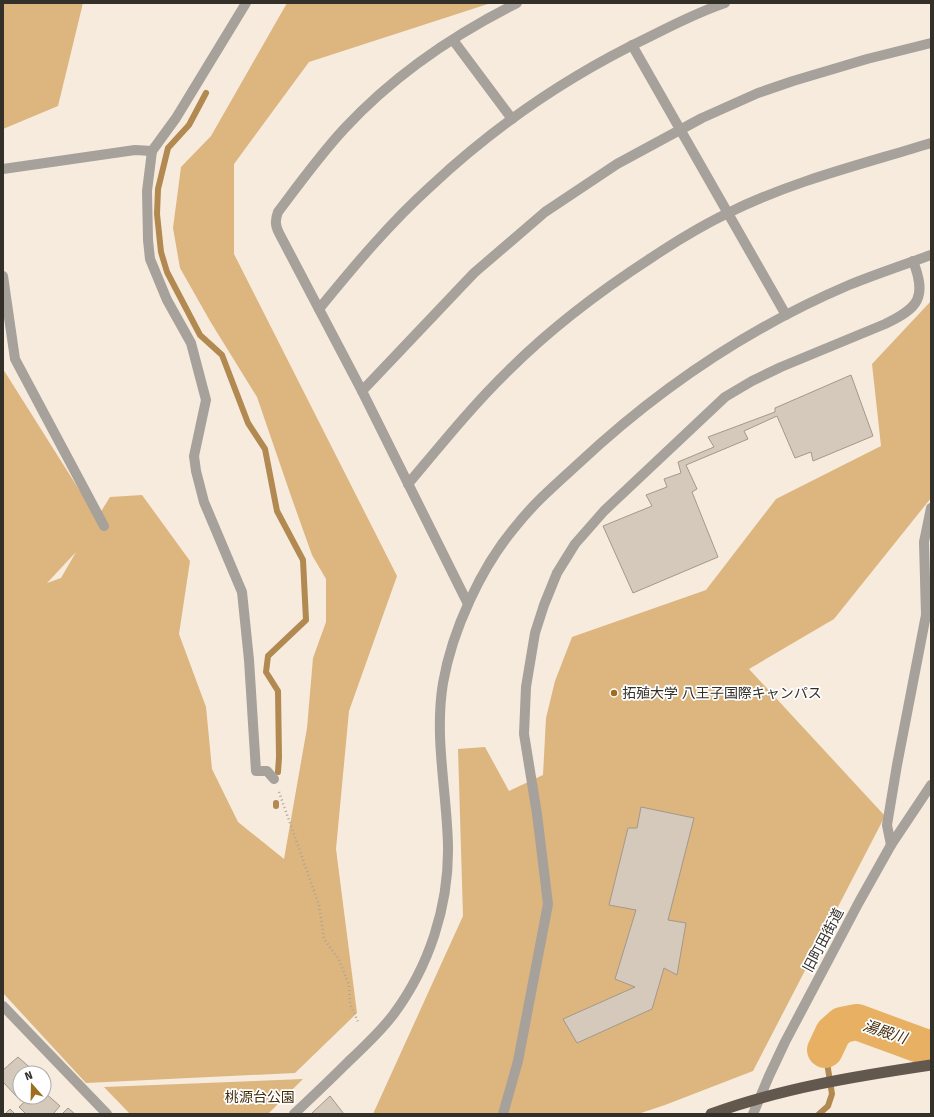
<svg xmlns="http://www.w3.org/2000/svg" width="934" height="1117" font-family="'Fira Sans','Noto Sans JP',sans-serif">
  <rect width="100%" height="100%" fill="#f7ebdd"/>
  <!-- green -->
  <g fill="#ddb57f" fill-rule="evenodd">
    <path d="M3 3H83L58 106 3 129Z"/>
    <path d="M287 3H491L309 62 234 164V254L397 576 349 711 336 849 357 1013 295 1073 86 1083 3 993V369L97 518 110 497 142 495 190 561 179 634 206 707 212 769 238 822 284 859 307 728 313 658 326 622V579L312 555 292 499 257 397 210 321 180 268 173 228 181 167 211 136ZM76 552 61 578 47 583Z"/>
    <path d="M931 301V498L834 619 749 669 885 816 753 1071 665 1105 638 1114H373L463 916 458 749 485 747 509 791 543 775 546 718 555 681 572 637 706 590 776 499 881 446 872 364Z"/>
    <path d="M303 1079 268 1114H130L104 1087Z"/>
  </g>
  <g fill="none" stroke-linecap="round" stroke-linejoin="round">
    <!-- stream -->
    <g stroke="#b18951" stroke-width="6">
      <path d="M206 93 189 125 168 148 158 189 157 214 161 252 167 272 200 335 222 355 248 423 265 449 277 511 303 560 306 620 268 656 266 672 278 691 279 757 278 772"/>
      <path d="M276 806V803"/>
      <path d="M819 1114 828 1106 832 1094 825 1050"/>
    </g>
    <!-- river -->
    <path stroke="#e7b062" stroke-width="36" d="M825 1050 833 1033 842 1025 857 1022 928 1048 931 1047"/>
  </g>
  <!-- building -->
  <g fill="#d4c9ba" stroke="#a3988b">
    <path d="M851 375 873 436 813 461 811 452 795 458 777 416 744 431 748 439 686 465 697 489 692 492 718 557 633 593 603 526 652 506 646 495 667 487 664 479 681 473 678 462 714 447 708 437 775 412V408Z"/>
    <path d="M641 807 694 818 668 920 686 923 677 975 664 968 652 1009 577 1043 563 1019 635 987 615 979 636 910 609 905 628 828H637Z"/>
    <path d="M18 1057 36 1073H20V1093L17 1097 3 1082V1070Z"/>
    <path d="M44 1092 60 1106 53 1114H26L19 1107 30 1097H44Z"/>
    <path d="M330 1096 344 1114H311Z"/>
    <path d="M68 1108 75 1114H62Z"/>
    <path d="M10 1109 15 1114H5Z"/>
  </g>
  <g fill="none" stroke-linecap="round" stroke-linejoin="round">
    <!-- path -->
    <path stroke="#aca399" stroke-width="2.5" stroke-dasharray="1 3" stroke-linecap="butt" d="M279 792 319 905 324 939 339 960 349 985 350 1004 359 1024"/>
    <!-- service -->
    <g stroke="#a6a19b" stroke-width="10">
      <path d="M3 169 135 150 152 151"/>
      <path d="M3 276 15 359 104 526"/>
      <path d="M503 1114 518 1061 548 904 537 814 524 734 526 687 535 633 544 605 557 573 575 544 604 511 725 397 752 381 781 367 885 324C919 308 927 297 913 261"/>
    </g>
    <!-- minor -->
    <g stroke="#a6a19b" stroke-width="10">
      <path d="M246 3 176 118 152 151 147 191 148 240 150 259 167 300 191 343 206 400 194 456 196 471 204 502 242 592 249 660 256 771H267L274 779"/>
      <path d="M453 40 512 119"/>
      <path d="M632 45 786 315"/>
      <path d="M362 391 474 273 545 212 617 164 702 118 758 93 793 81 867 59 931 43"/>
      <path d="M408 484C440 446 472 406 508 371 551 328 600 291 651 258 675 242 701 226 728 213 792 181 863 164 931 143"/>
      <path d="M468 604 362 391 279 233C275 225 275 220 278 212 299 184 320 155 344 129 392 77 453 35 517 3"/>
      <path d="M891 845 887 825 897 765 926 615 924 542 931 508"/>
    </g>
    <!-- tertiary -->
    <g stroke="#a6a19b" stroke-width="10">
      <path d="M319 309C354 266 390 223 431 186 495 126 568 76 647 38 673 25 698 12 725 3"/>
      <path d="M3 1006 107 1114"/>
      <path d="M294 1114C312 1097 331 1079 349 1061 364 1047 380 1032 393 1015 429 967 449 906 448 846 447 792 434 738 443 683 452 631 481 567 516 526 534 503 556 484 578 464 657 390 748 328 849 285 876 274 903 265 931 255"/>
      <path d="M753 1114 769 1076 785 1042 859 902 891 845 931 785"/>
    </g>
    <!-- trunk -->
    <path stroke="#62584d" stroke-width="11" d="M711 1114C782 1088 857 1076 931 1065"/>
  </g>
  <!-- markers -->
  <circle fill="#9d6d20" stroke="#fff" stroke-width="1.5" cx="614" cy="693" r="4"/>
  <g text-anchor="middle" stroke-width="3.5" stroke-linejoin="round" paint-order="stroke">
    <!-- poi labels -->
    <g font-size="14" fill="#332f29" stroke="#fff" text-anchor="start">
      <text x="622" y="698">拓殖大学 八王子国際キャンパス</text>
    </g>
    <!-- street labels -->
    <g font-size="14" fill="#332f29" stroke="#fff">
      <text transform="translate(823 940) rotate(-62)" y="5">旧町田街道</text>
    </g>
    <!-- park labels -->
    <g font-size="14" fill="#412b08" stroke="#fff">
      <text x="260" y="1102">桃源台公園</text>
    </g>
    <!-- water labels -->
    <g font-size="15" font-style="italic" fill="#442d0b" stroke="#fff">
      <text transform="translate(885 1032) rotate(18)" y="5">湯殿川</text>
    </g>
  </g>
  <!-- border -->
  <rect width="934" height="1117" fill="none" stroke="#332f29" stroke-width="8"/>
  <!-- north arrow -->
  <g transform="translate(32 1085) rotate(340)"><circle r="19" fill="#ffffff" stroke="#adaca9"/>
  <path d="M0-3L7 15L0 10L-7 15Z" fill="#9d6d20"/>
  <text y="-6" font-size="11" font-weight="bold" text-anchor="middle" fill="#332f29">N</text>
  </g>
</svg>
